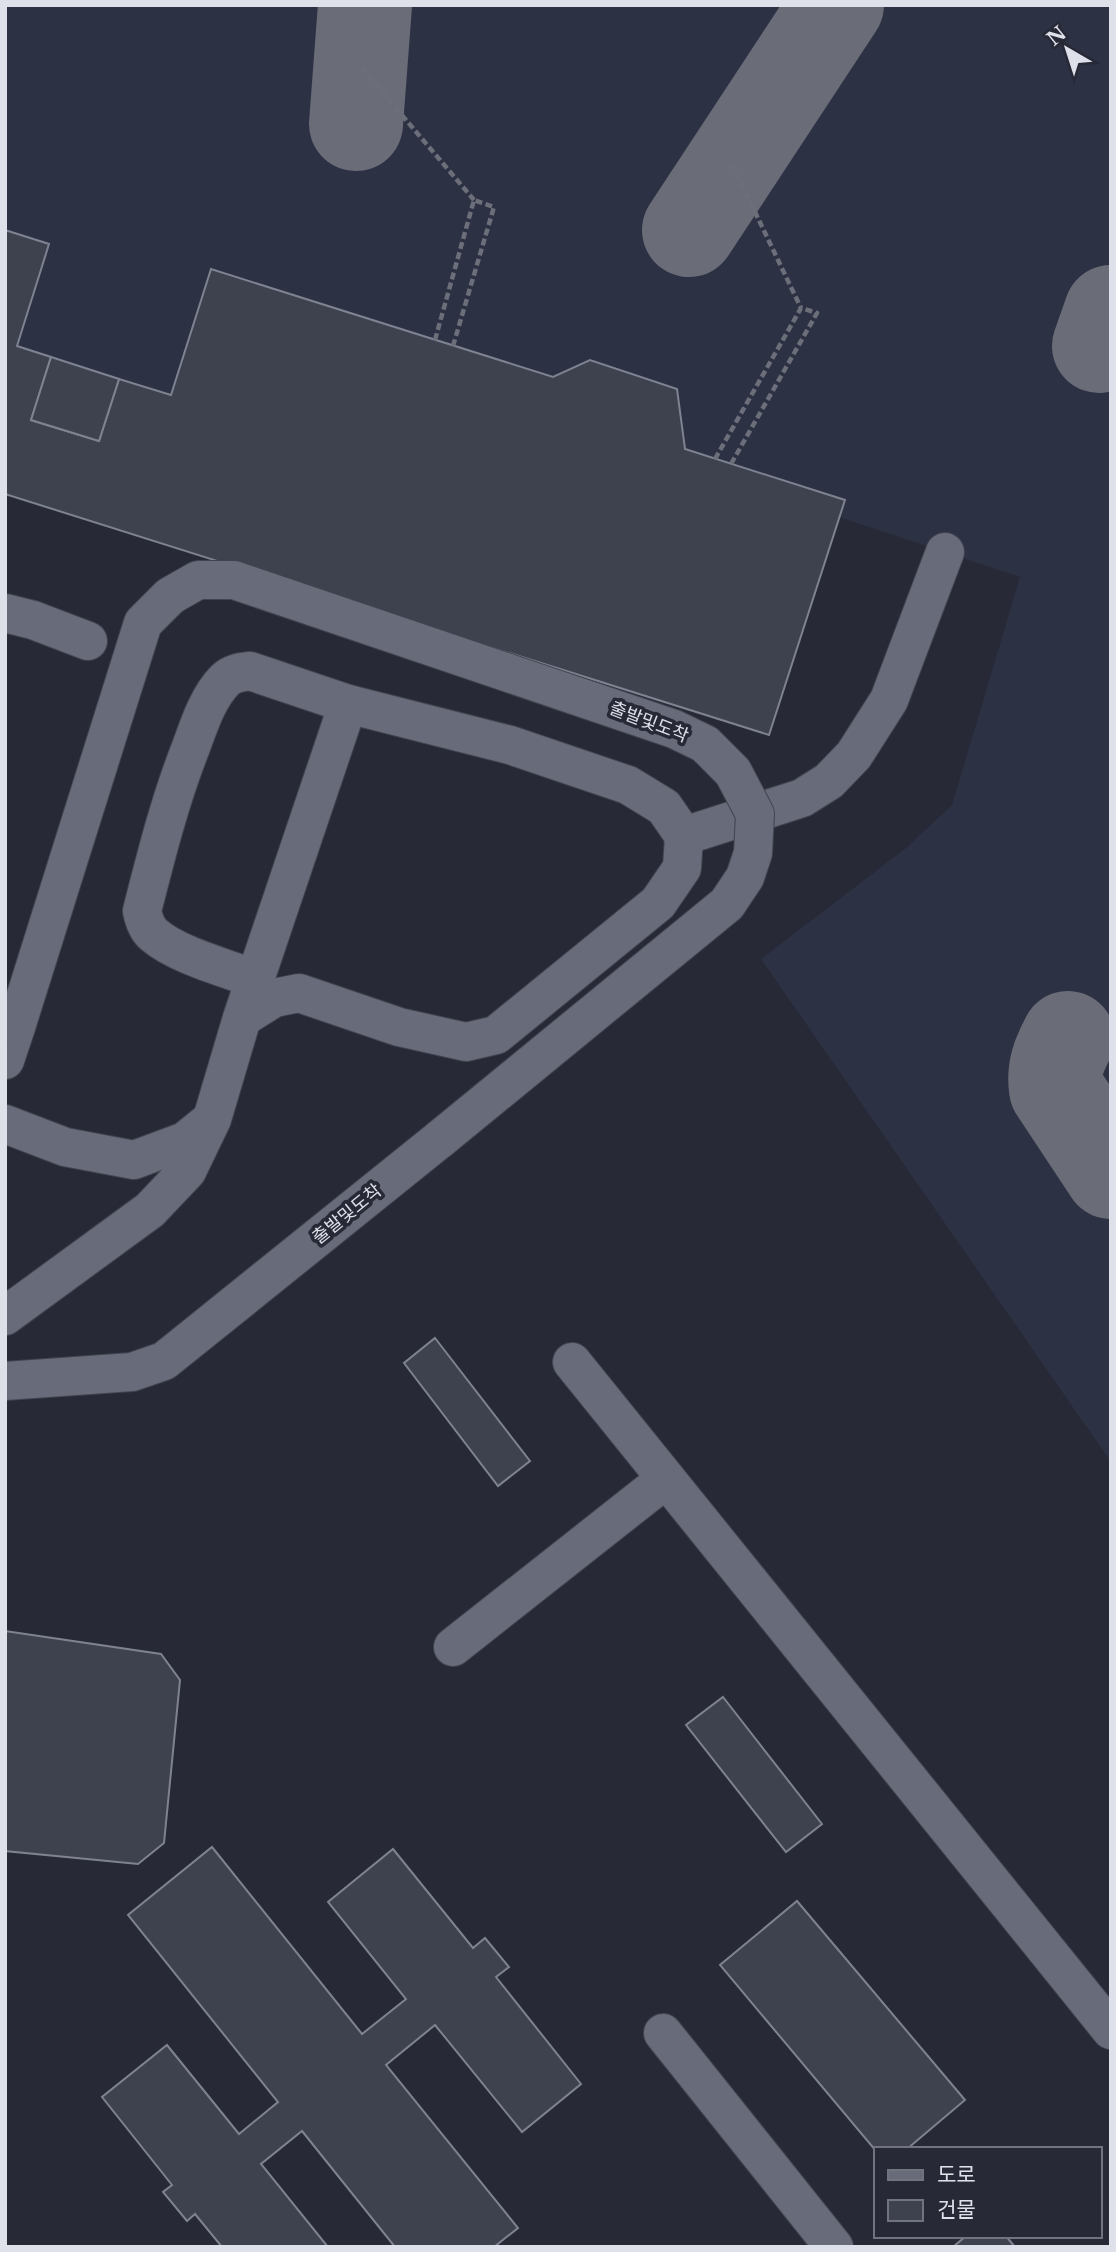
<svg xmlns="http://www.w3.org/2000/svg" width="1116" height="2252" font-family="'Libre Baskerville','Noto Sans KR',serif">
  <rect width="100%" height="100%" fill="#272936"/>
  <!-- built -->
  <path fill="#2d3144" d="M5 5H1111V1462L761 959 906 848 952 805 1020 577 839 517 769 735 5 494Z"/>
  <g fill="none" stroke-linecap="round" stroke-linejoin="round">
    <!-- taxiway -->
    <g stroke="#6a6c78" stroke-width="94">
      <path d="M356 124 365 5"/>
      <path d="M689 230 837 5"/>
      <path d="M1099 346 1111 312"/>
      <path d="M1068 1038C1059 1055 1053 1069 1056 1089L1111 1172"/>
    </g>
  </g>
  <!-- building -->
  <g fill="#3e424f" stroke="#7e8291" stroke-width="2">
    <path d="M5 230 49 244 17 346 51 357 31 420 99 441 119 379 171 395 211 269 553 377 590 360 677 389 685 449 845 500 769 735 5 494Z"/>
    <path d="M51 357 119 379 99 441 31 420Z"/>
    <path d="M435 1338 530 1461 498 1486 404 1363Z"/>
    <path d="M5 1631 161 1654 180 1680 164 1843 138 1864 5 1851Z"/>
    <path d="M723 1697 822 1824 786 1852 686 1725Z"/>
    <path d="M212 1847 362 2034 406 1999 328 1902 393 1849 473 1948 485 1938 509 1967 496 1977 581 2084 522 2132 435 2025 386 2065 518 2228 494 2247H395L302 2131 261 2164 328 2247H222L195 2214 187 2221 163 2192 172 2185 102 2097 167 2045 239 2134 278 2102 128 1915Z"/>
    <path d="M797 1901 965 2100 907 2149H876V2151L720 1965Z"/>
    <path d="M966 2236H1006L1015 2247H953Z"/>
  </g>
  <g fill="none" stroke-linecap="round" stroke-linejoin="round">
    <!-- minor casing -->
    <g stroke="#42444f" stroke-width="40">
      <g id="minor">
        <path d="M5 613 33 620 88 641"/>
        <path d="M684 836 802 798 829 781 854 755 889 700 945 552"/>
        <path d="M255 979C226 968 177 955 154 935 147 929 144 921 142 911 156 856 170 800 191 747 199 725 208 697 225 680 232 673 241 672 250 671L348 704"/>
        <path d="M5 1060 16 1027"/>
        <path d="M5 1124 65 1147 134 1160 185 1141 211 1120"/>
        <path d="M5 1316 150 1210 187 1171 212 1119 242 1018 348 704 510 745 628 785 664 807 684 836 682 868 658 903 496 1035 466 1042 399 1027 299 993 274 998 242 1018"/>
        <path d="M572 1362 1111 2030"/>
        <path d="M5 1381 132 1372 164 1361 440 1139"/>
        <path d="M453 1647 666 1479"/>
        <path d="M663 2033 834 2247"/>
      </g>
    </g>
    <!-- path -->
    <g stroke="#6c6e7a" stroke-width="4.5" stroke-dasharray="7 3.5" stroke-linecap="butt">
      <path d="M361 67 474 200"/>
      <path d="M732 164 801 308"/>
      <path d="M435 340 474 200 494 207 453 346"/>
      <path d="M715 459 801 308 817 313 731 464"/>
    </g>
    <!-- minor -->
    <use href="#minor" stroke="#686b7a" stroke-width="38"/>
    <!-- minor-bridge casing -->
    <g stroke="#42444f" stroke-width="40" stroke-linecap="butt">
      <path id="minor-bridge" d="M16 1027 143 623 170 596 198 580H234L674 729 705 744 733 772 755 814 753 853 745 877 727 904 440 1139"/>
    </g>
    <!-- minor-bridge -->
    <use href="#minor-bridge" stroke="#686b7a" stroke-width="38"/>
  </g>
  <g text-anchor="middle" stroke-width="7" stroke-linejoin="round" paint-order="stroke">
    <!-- street labels -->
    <g font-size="18" fill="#dfe1ea" stroke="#272936">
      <text transform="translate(649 722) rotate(21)" y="6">출발및도착</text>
      <text transform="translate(347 1214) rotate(-39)" y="6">출발및도착</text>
    </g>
  </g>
  <!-- border -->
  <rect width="1116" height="2252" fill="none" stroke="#dfe1ea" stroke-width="14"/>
  <!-- legend -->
  <rect x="874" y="2147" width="228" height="91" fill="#272936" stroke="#71737e" stroke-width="2"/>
  <rect x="888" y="2170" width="35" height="10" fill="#686b7a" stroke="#71737e" stroke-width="2"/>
  <text x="937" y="2182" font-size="21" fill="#dfe1ea">도로</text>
  <rect x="888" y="2200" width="35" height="21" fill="#3e424f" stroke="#71737e" stroke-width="2"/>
  <text x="937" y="2217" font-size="21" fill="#dfe1ea">건물</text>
  <!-- north arrow -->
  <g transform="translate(1067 49) rotate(321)" stroke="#272936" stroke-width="5" paint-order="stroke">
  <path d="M0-5L12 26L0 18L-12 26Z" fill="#dfe1ea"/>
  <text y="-10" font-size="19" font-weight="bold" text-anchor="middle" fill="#dfe1ea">N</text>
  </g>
</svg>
